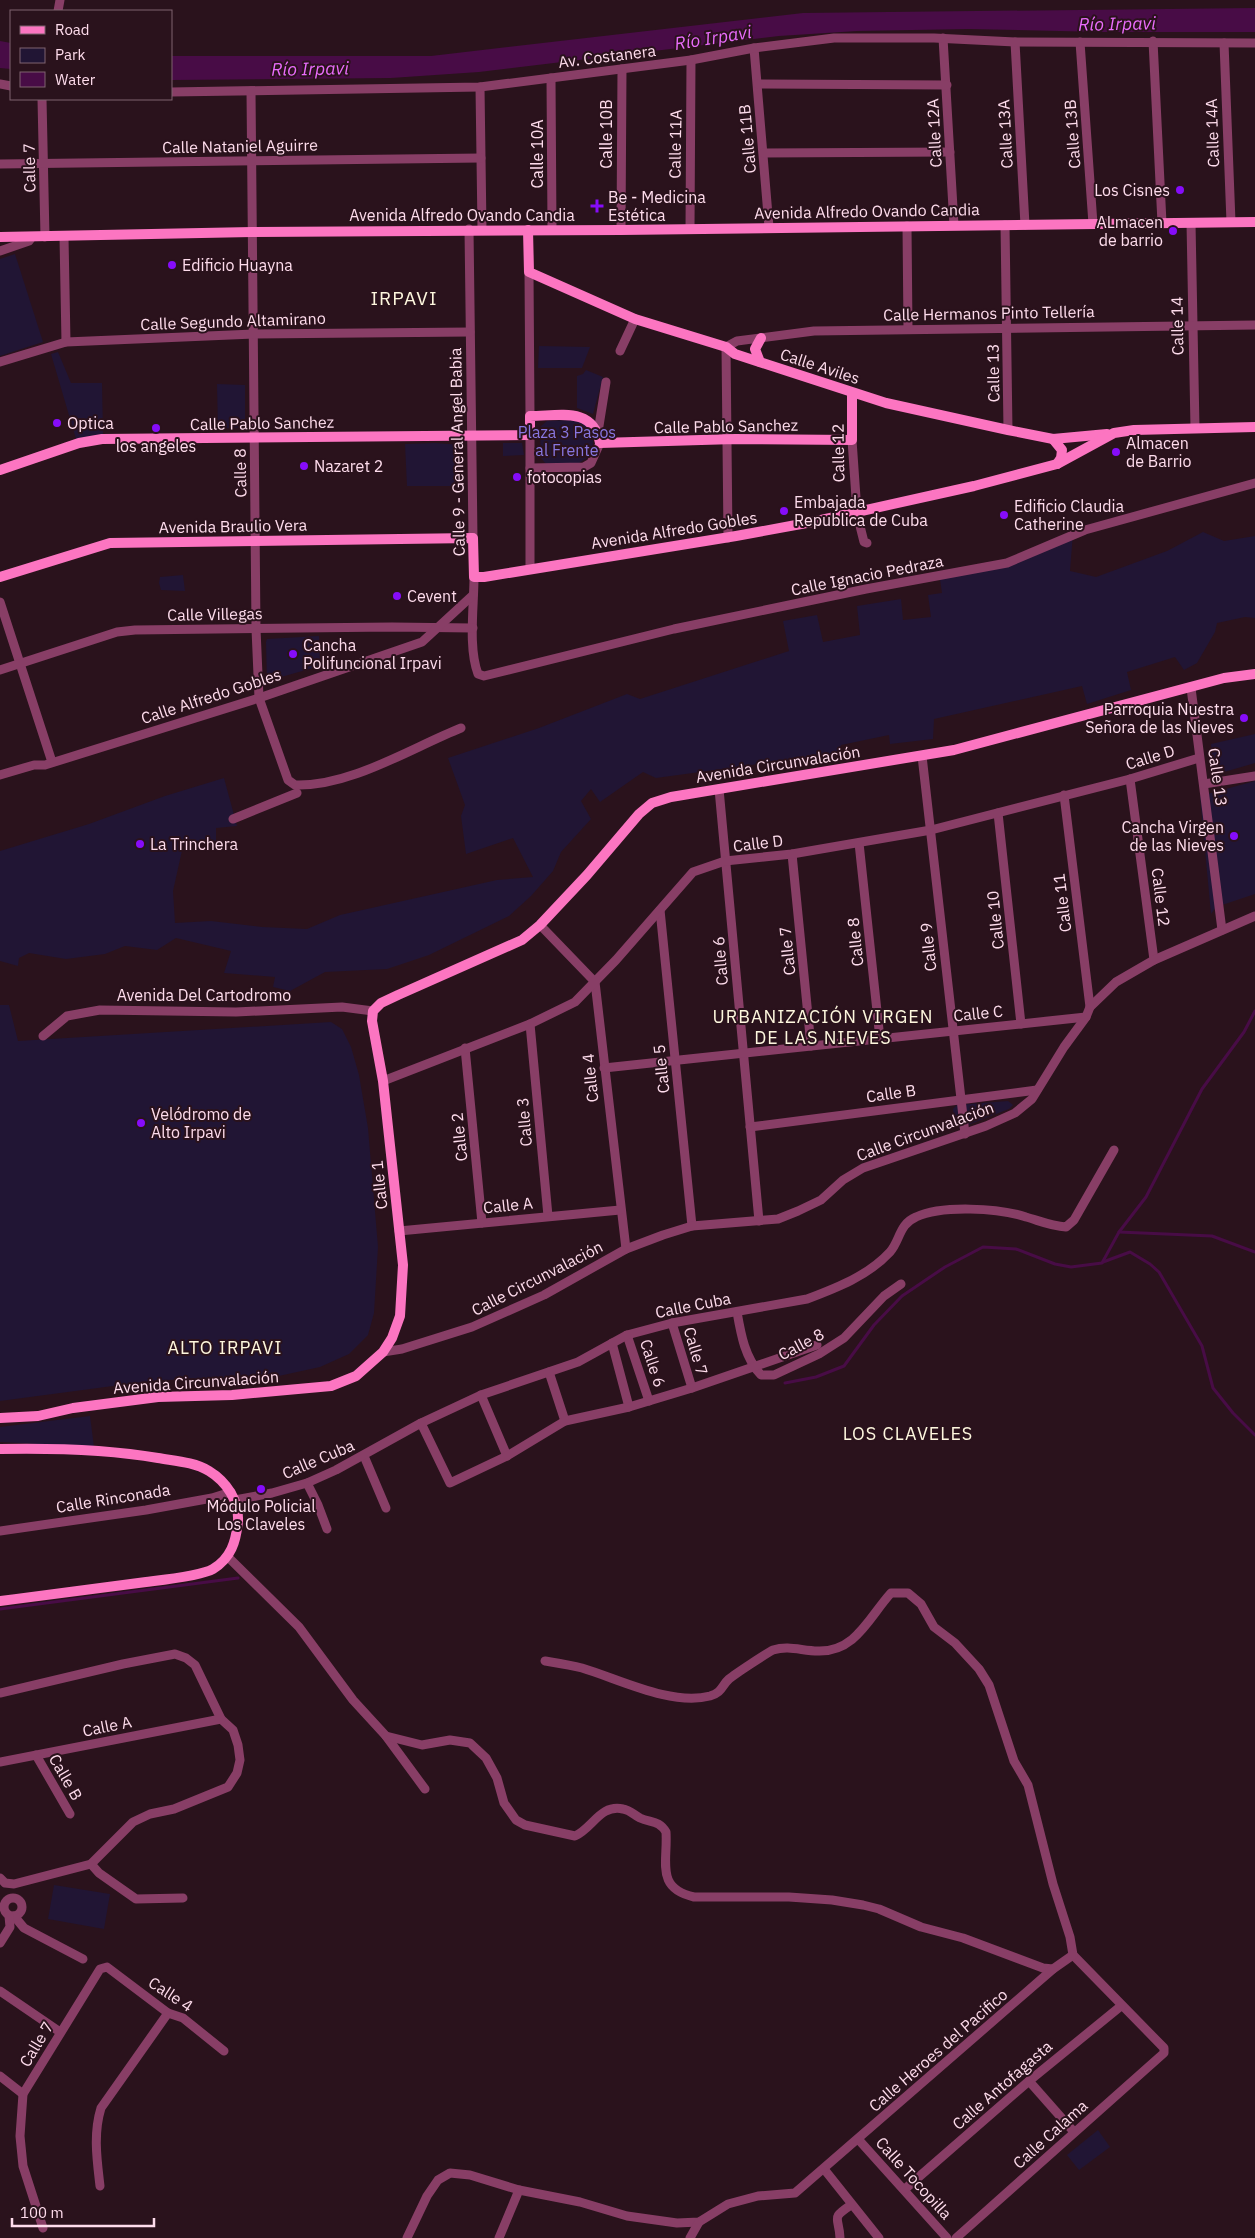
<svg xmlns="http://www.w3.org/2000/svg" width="1255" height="2238" font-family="'IBM Plex Sans',sans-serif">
  <rect width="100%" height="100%" fill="#2a121c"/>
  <!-- green -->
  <g fill="#211534">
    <path d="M15 254 43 342 0 356V259Z"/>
    <path d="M539 346 590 347 582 368H538Z"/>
    <path d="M58 352 71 383H102L103 434 76 439 51 354Z"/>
    <path d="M586 370 603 377 593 414 577 408V376L583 374Z"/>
    <path d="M217 384 245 385V427L218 429Z"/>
    <path d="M578 420C594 425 595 441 591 455L579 463 546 464 541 458 540 427 547 421Z"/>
    <path d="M435 443 462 445 463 486H407L405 444Z"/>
    <path d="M503 443H522L524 455 503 456Z"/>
    <path d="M1203 532 1224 541 1255 536V618L1245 617 1217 623 1215 632 1197 663 1184 670 1175 657 1127 672 1131 690 1087 704 1082 686 934 719 933 739 890 744 889 735 841 745 838 753 656 778 643 772 600 802 591 789 581 801 591 819 561 852 553 871 531 896 509 916 429 955 387 969 325 972 290 991 273 987 275 977 224 973 231 951 176 938 157 950 125 946 105 954 66 959 29 953 19 958 18 966 0 961V851L89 824 165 796 224 778 237 826 216 828V843L183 846 173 891 175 923 211 921 262 927 307 929 340 915 497 880 533 877 513 838 466 854 461 816 465 805 448 758 539 728 627 694 640 699 789 651 783 621 817 615 823 642 860 635 857 606 901 599 903 620 931 617 928 595 942 593 940 579 1013 565 1073 533 1070 571 1096 577 1167 551Z"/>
    <path d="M183 575 185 591 161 590 159 583 160 577Z"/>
    <path d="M319 636 320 666 267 681 266 642 267 639Z"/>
    <path d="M1255 734V763L1214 775 1211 744Z"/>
    <path d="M1255 781V894L1216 907 1211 914 1200 796Z"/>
    <path d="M0 1005H9L18 1041 331 1022 342 1029 351 1047 359 1075 368 1128 378 1247 374 1313 368 1335 349 1354 320 1367 265 1379 158 1380 0 1401Z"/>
    <path d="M1008 1101 1013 1105 1009 1109 960 1128 955 1125 953 1109 957 1105Z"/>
    <path d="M90 1416 94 1447 0 1442V1427Z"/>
    <path d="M54 1885 110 1894 104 1929 48 1919Z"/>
    <path d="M1098 2130 1110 2147 1079 2170 1067 2155Z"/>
  </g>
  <!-- water -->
  <g fill="#480c46">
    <path d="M1255 8V32H1103L969 29 857 31 779 36 479 72 391 78 171 80V56H431L803 13Z"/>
    <path d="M0 41 11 43V69L0 68Z"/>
  </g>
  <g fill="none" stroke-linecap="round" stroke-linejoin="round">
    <!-- stream -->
    <g stroke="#480c46" stroke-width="3">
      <path d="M1119 1232 1212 1236 1255 1252"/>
      <path d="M1103 1262 1130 1252 1150 1264 1159 1272 1202 1346 1213 1388 1233 1413 1255 1435"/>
      <path d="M785 1383 816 1377 844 1366 874 1325 902 1296 945 1267 983 1247 1016 1249 1055 1264 1071 1267 1102 1263 1119 1232 1146 1197 1202 1089 1244 1032 1255 1011"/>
      <path d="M0 1609 238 1578"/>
    </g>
    <!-- street -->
    <g stroke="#883e66" stroke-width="9">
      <path d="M58 11 60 0"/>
      <path d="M943 38 954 225"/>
      <path d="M1153 41 1162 223"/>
      <path d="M1015 42 1025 225"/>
      <path d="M1080 42 1093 224"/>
      <path d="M1224 43 1231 222"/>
      <path d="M754 48 769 227"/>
      <path d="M551 78 552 230"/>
      <path d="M0 84 11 86"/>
      <path d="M758 84 947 85"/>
      <path d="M480 87 482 229"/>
      <path d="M251 91 256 629 259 698 288 780 295 785C350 787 411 748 461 728"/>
      <path d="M171 92 480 87 691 60 754 48 834 38H934L1015 42 1255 43"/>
      <path d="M42 99 45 237"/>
      <path d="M764 153 950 152"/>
      <path d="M0 164 481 158"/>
      <path d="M1191 223 1195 428"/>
      <path d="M1005 225 1008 430"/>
      <path d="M907 226 908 329"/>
      <path d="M469 229 473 538"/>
      <path d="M690 229 691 60"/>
      <path d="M621 230 622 69"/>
      <path d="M64 237 66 342"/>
      <path d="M0 251 29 241 32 237"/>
      <path d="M529 272 530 416"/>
      <path d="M620 351 635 319"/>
      <path d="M0 362 66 342 254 334 470 332"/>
      <path d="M598 432 606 382"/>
      <path d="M530 435V569"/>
      <path d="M852 440 857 512"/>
      <path d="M530 468 584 467 591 463 600 443"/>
      <path d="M858 518 864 542 867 543"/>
      <path d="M728 538 726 347 737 341 814 331 1255 325"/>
      <path d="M474 577C474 607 468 647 478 674L484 676 674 629 866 589 1007 563 1085 530 1255 483"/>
      <path d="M0 602 52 762"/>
      <path d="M0 670 117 632 135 630 392 627 473 628"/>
      <path d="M1191 688 1222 930"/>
      <path d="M922 756 965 1134"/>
      <path d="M0 775 34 765H45L259 698 422 642 473 595"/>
      <path d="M1130 779 1154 960"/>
      <path d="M1204 784 1255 776"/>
      <path d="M719 789 759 1221"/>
      <path d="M1064 795 1090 1007"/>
      <path d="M998 813 1021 1024"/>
      <path d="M233 819 297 793"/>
      <path d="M859 843 880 1039"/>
      <path d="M792 854 811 1046"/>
      <path d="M660 910 692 1226"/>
      <path d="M540 925 595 982 626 1249"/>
      <path d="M530 1024 548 1216"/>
      <path d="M43 1036 67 1016 100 1010 236 1012 342 1007 373 1011"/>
      <path d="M465 1048 482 1223"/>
      <path d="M604 1068 1086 1017"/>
      <path d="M383 1081 530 1024 575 1002 616 960 693 872 725 861 792 854 931 830 1130 779 1199 758"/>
      <path d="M750 1127 1037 1090"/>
      <path d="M399 1231 620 1210"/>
      <path d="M737 1312C741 1335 745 1358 761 1375H774L819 1354 844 1338 884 1296 901 1284"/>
      <path d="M672 1323 692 1388"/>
      <path d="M627 1335 649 1401"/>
      <path d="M612 1343 629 1407"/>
      <path d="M383 1352 402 1349 472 1327 544 1295 626 1249 663 1235 692 1226 778 1219 798 1211 821 1200 843 1180 863 1168 986 1126 1015 1113 1032 1099 1064 1047 1086 1017 1090 1007 1116 982 1154 960 1255 916"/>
      <path d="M549 1372 565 1421"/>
      <path d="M481 1395 507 1456"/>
      <path d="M421 1423 450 1483 507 1456 565 1421 629 1407 692 1388 817 1345"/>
      <path d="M364 1456 386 1508"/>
      <path d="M307 1483 318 1505 327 1529"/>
      <path d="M235 1500 272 1493 307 1483 336 1470 421 1423 481 1395 578 1362 627 1335 672 1323 807 1299C836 1288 868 1276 890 1252 900 1241 899 1224 916 1217 942 1205 998 1208 1026 1217 1040 1221 1051 1226 1066 1227L1074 1220 1114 1150"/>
      <path d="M0 1531 146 1510 212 1498 231 1492"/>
      <path d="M228 1557 299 1627 353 1700 386 1736 425 1789"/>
      <path d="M545 1661C557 1663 570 1665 582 1668 619 1679 671 1706 710 1696 723 1692 721 1686 729 1679 735 1674 767 1653 773 1650 789 1645 802 1651 818 1651 856 1652 869 1617 891 1593H908L921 1604 934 1627 955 1643 979 1669 989 1685 1014 1761 1028 1785 1053 1884 1070 1937 1073 1955 1164 2048V2053L956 2238"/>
      <path d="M0 1693 123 1664 175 1654 186 1658 195 1665 221 1719 233 1730 238 1745 240 1760 237 1773 228 1787 174 1809 150 1814 133 1822 91 1864 14 1884 5 1883 0 1878"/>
      <path d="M386 1736 422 1745 450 1740 470 1743 486 1758 497 1778 504 1803 516 1820 525 1825 575 1836C593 1828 600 1804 623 1809 630 1810 634 1815 640 1818 651 1823 659 1820 666 1832 668 1862 655 1888 694 1897H789L832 1900 863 1905 879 1909 921 1927 963 1938 1043 1968 1053 1969"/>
      <path d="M36 1755 70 1814"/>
      <path d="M0 1762 221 1719"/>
      <path d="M91 1864 99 1873 136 1899 183 1898"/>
      <circle cx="13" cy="1907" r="9"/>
      <path d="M14 1916 24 1928 83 1959"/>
      <path d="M0 1943 10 1927 9 1916"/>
      <path d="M0 1991 60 2032"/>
      <path d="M0 2076 23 2094"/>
      <path d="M1029 2081 1074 2132"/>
      <path d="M858 2139 947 2238"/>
      <path d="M824 2169 879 2238"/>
      <path d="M100 2186C97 2160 93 2134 101 2108L168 2013"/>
      <path d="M905 2189 1029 2081 1121 2006"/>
      <path d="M43 2228 23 2166 20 2136 23 2094 100 1969 107 1967 168 2013 183 2018 224 2051"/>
      <path d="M407 2238 427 2196 438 2180 450 2173 470 2175 519 2190 580 2202 627 2216 677 2223 699 2222 728 2204 758 2196 795 2193 1053 1969 1073 1955"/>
      <path d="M499 2238 519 2190"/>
      <path d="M690 2238 699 2222"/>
      <path d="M840 2238C839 2216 830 2219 851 2205"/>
    </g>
    <!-- secondary -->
    <g stroke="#fc75c1" stroke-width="10">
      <path d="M528 230 529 272 635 319 726 347 735 354 886 403 1008 430 1053 439 1107 434"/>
      <path d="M0 237 252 232 621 230 1255 222"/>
      <path d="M760 362 755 349 761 338"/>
      <path d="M1053 439 1062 450 1061 458 1057 464"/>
      <path d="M0 470 79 443 102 439 530 435V416C559 416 593 406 600 443L735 439 852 440V393"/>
      <path d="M0 577 110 543 473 538 474 577H484L736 536 812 522 974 486 1057 464 1114 433 1134 430 1255 427"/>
      <path d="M0 1418 38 1416 73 1408 158 1397 232 1395 331 1386 356 1376 383 1352 392 1338 400 1316 403 1265 383 1081 372 1021 373 1011 381 1003 398 995 522 940 540 925 587 875 639 814 652 803 671 797 954 750 1224 678 1255 674"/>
      <path d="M0 1449C53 1448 106 1449 158 1458 175 1461 194 1462 209 1471 227 1482 239 1501 238 1521 236 1542 231 1558 213 1569 201 1576 162 1580 146 1582 98 1588 49 1595 0 1601"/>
    </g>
  </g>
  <!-- markers -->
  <g fill="#860cf9" stroke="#2a121c" stroke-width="2">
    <circle cx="1180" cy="190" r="5"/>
    <path d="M594.5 198.5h5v5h5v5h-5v5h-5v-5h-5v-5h5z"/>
    <circle cx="1173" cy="231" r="5"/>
    <circle cx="172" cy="265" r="5"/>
    <circle cx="57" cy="423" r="5"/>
    <circle cx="156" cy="428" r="5"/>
    <circle cx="1116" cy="452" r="5"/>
    <circle cx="304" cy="466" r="5"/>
    <circle cx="517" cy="477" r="5"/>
    <circle cx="784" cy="511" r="5"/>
    <circle cx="1004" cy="515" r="5"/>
    <circle cx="397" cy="596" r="5"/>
    <circle cx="293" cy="654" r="5"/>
    <circle cx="1244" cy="718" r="5"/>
    <circle cx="1234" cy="836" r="5"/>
    <circle cx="140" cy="844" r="5"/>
    <circle cx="141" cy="1123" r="5"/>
    <circle cx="261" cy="1489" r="5"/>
  </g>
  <g text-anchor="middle" stroke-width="4" stroke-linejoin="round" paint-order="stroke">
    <!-- street labels -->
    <g font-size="16" fill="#fedcec" stroke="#2a121c">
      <text transform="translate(607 56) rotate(-7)" y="6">Av. Costanera</text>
      <text transform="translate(934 133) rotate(-93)" y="6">Calle 12A</text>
      <text transform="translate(1212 133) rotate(-92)" y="6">Calle 14A</text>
      <text transform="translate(606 134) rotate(-90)" y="6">Calle 10B</text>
      <text transform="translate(1005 134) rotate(-93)" y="6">Calle 13A</text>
      <text transform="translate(1072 134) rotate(-94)" y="6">Calle 13B</text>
      <text transform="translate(747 139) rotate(-95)" y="6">Calle 11B</text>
      <text transform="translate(675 144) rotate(-89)" y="6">Calle 11A</text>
      <text transform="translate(240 146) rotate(-1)" y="6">Calle Nataniel Aguirre</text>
      <text transform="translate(537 154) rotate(-90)" y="6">Calle 10A</text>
      <text transform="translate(29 168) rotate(-91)" y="6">Calle 7</text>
      <text transform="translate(867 211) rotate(-1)" y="6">Avenida Alfredo Ovando Candia</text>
      <text x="462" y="221">Avenida Alfredo Ovando Candia</text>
      <text transform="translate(989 313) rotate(-1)" y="6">Calle Hermanos Pinto Tellería</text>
      <text transform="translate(233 321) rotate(-2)" y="6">Calle Segundo Altamirano</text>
      <text transform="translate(1177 326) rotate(-91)" y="6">Calle 14</text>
      <text transform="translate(820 366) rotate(18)" y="6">Calle Aviles</text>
      <text transform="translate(993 373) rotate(-91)" y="6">Calle 13</text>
      <text transform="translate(262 423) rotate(-1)" y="6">Calle Pablo Sanchez</text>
      <text transform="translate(726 426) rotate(-1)" y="6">Calle Pablo Sanchez</text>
      <text transform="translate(457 452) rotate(-91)" y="6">Calle 9 - General Angel Babia</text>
      <text transform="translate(838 453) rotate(-91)" y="6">Calle 12</text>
      <text transform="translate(240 473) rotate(-91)" y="6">Calle 8</text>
      <text transform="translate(233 526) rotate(-1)" y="6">Avenida Braulio Vera</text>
      <text transform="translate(674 530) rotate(-9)" y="6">Avenida Alfredo Gobles</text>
      <text transform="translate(867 575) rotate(-11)" y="6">Calle Ignacio Pedraza</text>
      <text transform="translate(215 614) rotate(-1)" y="6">Calle Villegas</text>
      <text transform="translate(211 696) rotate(-18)" y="6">Calle Alfredo Gobles</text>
      <text transform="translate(1150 757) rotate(-17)" y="6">Calle D</text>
      <text transform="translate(778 764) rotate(-9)" y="6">Avenida Circunvalación</text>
      <text transform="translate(1218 777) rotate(82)" y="6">Calle 13</text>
      <text transform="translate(758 843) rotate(-7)" y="6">Calle D</text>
      <text transform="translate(1161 897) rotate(83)" y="6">Calle 12</text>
      <text transform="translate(1062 903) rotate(-97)" y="6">Calle 11</text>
      <text transform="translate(995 920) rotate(-96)" y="6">Calle 10</text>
      <text transform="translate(855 942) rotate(-96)" y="6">Calle 8</text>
      <text transform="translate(928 947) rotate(-96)" y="6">Calle 9</text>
      <text transform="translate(787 951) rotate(-96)" y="6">Calle 7</text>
      <text transform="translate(720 961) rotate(-95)" y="6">Calle 6</text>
      <text x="204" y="1001">Avenida Del Cartodromo</text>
      <text transform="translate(978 1013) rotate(-6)" y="6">Calle C</text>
      <text transform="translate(661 1069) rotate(-96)" y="6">Calle 5</text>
      <text transform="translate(590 1078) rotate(-96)" y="6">Calle 4</text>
      <text transform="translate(891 1093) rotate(-8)" y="6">Calle B</text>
      <text transform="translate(524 1122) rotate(-95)" y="6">Calle 3</text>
      <text transform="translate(925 1131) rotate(-20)" y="6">Calle Circunvalación</text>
      <text transform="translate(459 1137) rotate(-96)" y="6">Calle 2</text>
      <text transform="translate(379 1185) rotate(-96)" y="6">Calle 1</text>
      <text transform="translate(508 1205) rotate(-6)" y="6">Calle A</text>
      <text transform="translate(537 1278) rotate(-27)" y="6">Calle Circunvalación</text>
      <text transform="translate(693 1305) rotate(-11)" y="6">Calle Cuba</text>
      <text transform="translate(801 1344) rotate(-28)" y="6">Calle 8</text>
      <text transform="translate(696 1351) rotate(74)" y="6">Calle 7</text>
      <text transform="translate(653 1363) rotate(72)" y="6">Calle 6</text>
      <text transform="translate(196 1382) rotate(-4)" y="6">Avenida Circunvalación</text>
      <text transform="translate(318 1459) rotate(-23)" y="6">Calle Cuba</text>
      <text transform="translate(113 1498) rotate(-9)" y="6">Calle Rinconada</text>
      <text transform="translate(107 1726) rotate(-11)" y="6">Calle A</text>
      <text transform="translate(66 1777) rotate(60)" y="6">Calle B</text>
      <text transform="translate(171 1994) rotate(33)" y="6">Calle 4</text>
      <text transform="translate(36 2044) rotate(-59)" y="6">Calle 7</text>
      <text transform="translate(938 2050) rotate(-41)" y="6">Calle Heroes del Pacifico</text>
      <text transform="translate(1002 2085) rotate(-41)" y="6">Calle Antofagasta</text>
      <text transform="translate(1050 2134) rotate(-42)" y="6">Calle Calama</text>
      <text transform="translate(914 2178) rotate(48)" y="6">Calle Tocopilla</text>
    </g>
    <!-- poi labels -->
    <g font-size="16" fill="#fedcec" stroke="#2a121c" text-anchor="start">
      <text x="1170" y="196" text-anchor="end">Los Cisnes</text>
      <text x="608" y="203">Be - Medicina<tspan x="608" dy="18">Estética</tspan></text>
      <text x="1163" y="228" text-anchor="end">ALmacen<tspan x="1163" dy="18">de barrio</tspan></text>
      <text x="182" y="271">Edificio Huayna</text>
      <text x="67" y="429">Optica</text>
      <text x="1126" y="449">Almacen<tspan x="1126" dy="18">de Barrio</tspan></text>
      <text x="156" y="452" text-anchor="middle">los angeles</text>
      <text x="314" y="472">Nazaret 2</text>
      <text x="527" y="483">fotocopias</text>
      <text x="794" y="508">Embajada<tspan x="794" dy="18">Republica de Cuba</tspan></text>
      <text x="1014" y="512">Edificio Claudia<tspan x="1014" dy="18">Catherine</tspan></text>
      <text x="407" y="602">Cevent</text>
      <text x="303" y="651">Cancha<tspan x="303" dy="18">Polifuncional Irpavi</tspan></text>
      <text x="1234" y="715" text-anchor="end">Parroquia Nuestra<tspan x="1234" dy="18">Señora de las Nieves</tspan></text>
      <text x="1224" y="833" text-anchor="end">Cancha Virgen<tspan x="1224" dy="18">de las Nieves</tspan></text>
      <text x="150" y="850">La Trinchera</text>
      <text x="151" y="1120">Velódromo de<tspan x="151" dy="18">Alto Irpavi</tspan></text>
      <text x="261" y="1512" text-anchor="middle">Módulo Policial<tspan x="261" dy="18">Los Claveles</tspan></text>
    </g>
    <!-- park labels -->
    <g font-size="16" fill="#8877e1" stroke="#2a121c">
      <text x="567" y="438">Plaza 3 Pasos<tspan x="567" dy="18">al Frente</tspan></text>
    </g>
    <!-- water labels -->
    <g font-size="18" font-style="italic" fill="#ea6cfc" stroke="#2a121c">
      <text transform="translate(1117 24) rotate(-1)" y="6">Río Irpavi</text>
      <text transform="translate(713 38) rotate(-9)" y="6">Río Irpavi</text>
      <text transform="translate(310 69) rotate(-1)" y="6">Río Irpavi</text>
    </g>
    <!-- neighbourhood labels -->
    <g font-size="18" letter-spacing="1" fill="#fef7de" stroke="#2a121c">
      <text x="823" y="1023">URBANIZACIÓN VIRGEN<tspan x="823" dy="21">DE LAS NIEVES</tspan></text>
      <text x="225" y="1354">ALTO IRPAVI</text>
      <text x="908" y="1440">LOS CLAVELES</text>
    </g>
    <!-- quarter labels -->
    <g font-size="19" letter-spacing="1" fill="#fef7de" stroke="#2a121c">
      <text x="404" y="305">IRPAVI</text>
    </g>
  </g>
  <!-- legend -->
  <rect x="10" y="10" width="162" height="90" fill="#2a121c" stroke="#7f636f"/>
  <rect x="20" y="26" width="25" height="8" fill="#fc75c1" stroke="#7f636f"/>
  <text x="55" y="35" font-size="15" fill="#fedcec">Road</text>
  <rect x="20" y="48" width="25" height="15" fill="#211534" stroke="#7f636f"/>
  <text x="55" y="60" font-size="15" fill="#fedcec">Park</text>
  <rect x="20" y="72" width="25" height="15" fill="#480c46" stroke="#7f636f"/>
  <text x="55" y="85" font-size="15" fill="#fedcec">Water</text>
  <!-- scale -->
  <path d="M12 2218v8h142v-8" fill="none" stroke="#fedcec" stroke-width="2.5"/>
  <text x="20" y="2218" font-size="15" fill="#fedcec" stroke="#2a121c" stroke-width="4" paint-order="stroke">100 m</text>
</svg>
